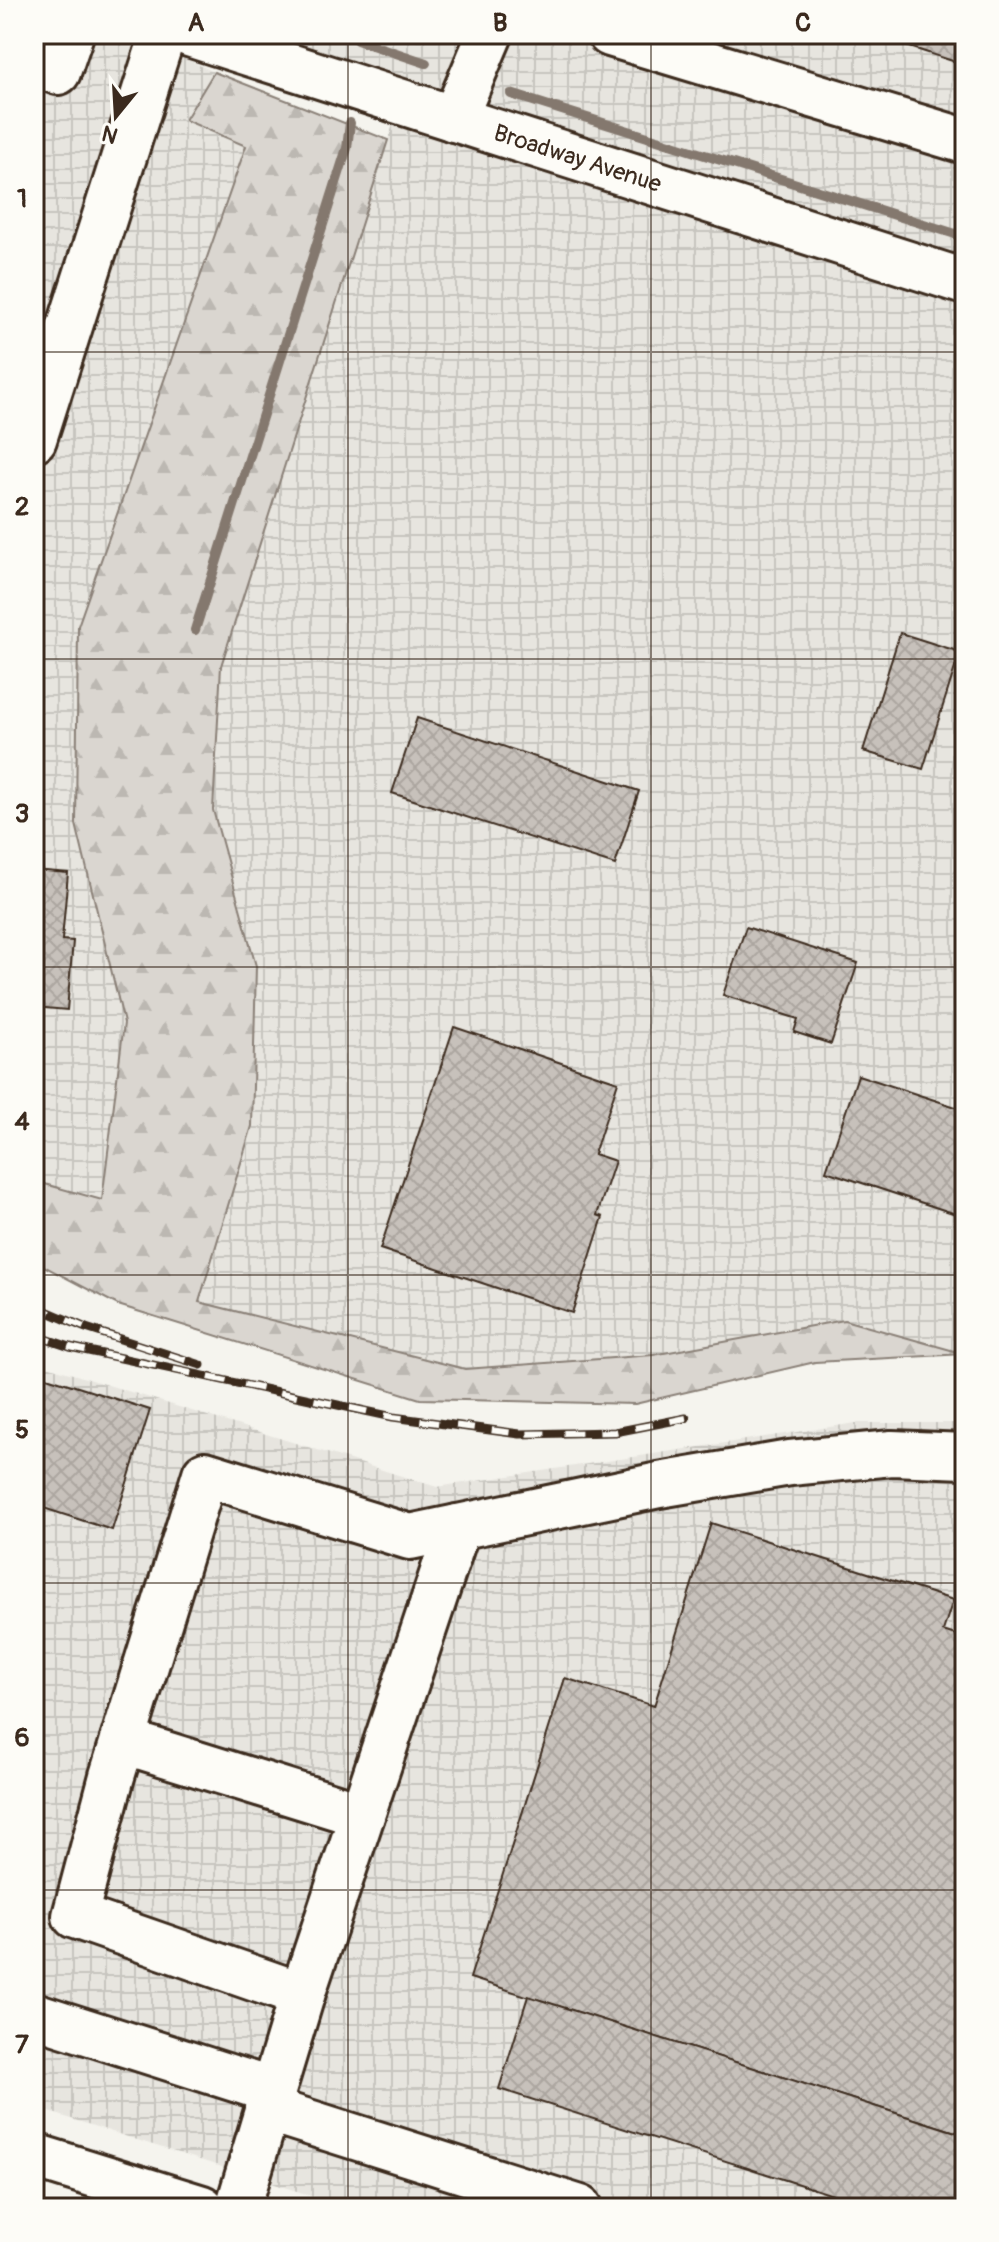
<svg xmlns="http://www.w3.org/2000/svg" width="999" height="2242" font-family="Pangolin,sans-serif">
  <defs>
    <pattern id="industrial-grid" width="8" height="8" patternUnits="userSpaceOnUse" patternTransform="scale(2)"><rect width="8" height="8" fill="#e7e5df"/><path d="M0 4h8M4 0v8" fill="none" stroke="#c7c5bf"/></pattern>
    <pattern id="forest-firs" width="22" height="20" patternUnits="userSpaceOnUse" patternTransform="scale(2)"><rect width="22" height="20" fill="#dad6d0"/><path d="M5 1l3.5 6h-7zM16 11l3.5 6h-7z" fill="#bcb8b2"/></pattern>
    <pattern id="building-cross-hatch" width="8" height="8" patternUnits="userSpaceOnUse" patternTransform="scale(2)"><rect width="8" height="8" fill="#c7c1bb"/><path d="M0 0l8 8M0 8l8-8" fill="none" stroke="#aca6a0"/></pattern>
  </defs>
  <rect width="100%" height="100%" fill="#f5f4ee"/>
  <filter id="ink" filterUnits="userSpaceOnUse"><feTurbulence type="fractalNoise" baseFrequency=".0125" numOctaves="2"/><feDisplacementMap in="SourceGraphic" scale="16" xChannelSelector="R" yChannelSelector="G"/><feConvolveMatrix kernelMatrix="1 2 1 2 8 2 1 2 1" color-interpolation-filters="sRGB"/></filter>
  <g filter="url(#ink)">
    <!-- industrial -->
    <g fill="url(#industrial-grid)">
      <path d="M34 34H134L214 72 185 120 246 146 78 626 76 824 124 1023 102 1200 34 1181Z"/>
      <path d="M253 34H965V263Z"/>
      <path d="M395 118 965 299V1353L844 1320 653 1355 465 1369 198 1303 252 1126 256 966 213 810 221 666Z"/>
      <path d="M34 1362 437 1487 856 1423H965V2208H350L34 2107Z"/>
    </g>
    <!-- forest -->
    <path fill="url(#forest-firs)" stroke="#8a8077" stroke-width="2" d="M214 72 388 140 221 666 213 810 256 966 252 1126 199 1302 465 1369 653 1355 844 1320 965 1354 815 1362 635 1404 420 1399 118 1305 34 1261V1181L102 1200 124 1023 76 824 78 626 246 146 185 120Z"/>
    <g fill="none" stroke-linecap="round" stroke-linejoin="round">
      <!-- stream -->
      <g stroke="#84786e" stroke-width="10">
        <path d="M357 40 426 63"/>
        <path d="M511 94 965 237"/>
        <path d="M195 630 347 148 350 123"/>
      </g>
    </g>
    <!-- building -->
    <g fill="url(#building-cross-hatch)" stroke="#3b2a1e" stroke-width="2">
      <path d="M870 34H965V65Z"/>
      <path d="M900 633 960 652 923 769 863 751Z"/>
      <path d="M417 718 639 791 615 865 392 793Z"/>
      <path d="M34 870 68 873 62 940 73 941 67 1010 34 1007Z"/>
      <path d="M746 927 858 963 831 1044 794 1032 798 1019 723 995Z"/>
      <path d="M454 1027 618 1082 594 1154 615 1161 597 1215 603 1217 572 1313 380 1249Z"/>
      <path d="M858 1075 965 1110V1217L826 1171Z"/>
      <path d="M34 1373 150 1410 112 1530 34 1505Z"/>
      <path d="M711 1523 953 1600 943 1631 965 1638V2135L470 1978 565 1678 654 1706Z"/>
      <path d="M528 1996 965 2135V2208H874L499 2089Z"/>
    </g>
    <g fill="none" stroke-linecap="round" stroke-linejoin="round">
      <!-- minor casing -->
      <g stroke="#3b2a1e" stroke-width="50">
        <g id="minor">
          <path id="s1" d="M189 34 965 282"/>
          <path d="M610 34 965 141"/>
          <path d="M34 64 58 72 71 34"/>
          <path d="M454 119 490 34"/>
          <path d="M34 439 163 34"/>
          <path d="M123 1741 362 1815 302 1995"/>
          <path d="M362 1815 458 1527"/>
          <path d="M34 2015 273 2091 238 2208"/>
          <path d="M273 2091 302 1995 75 1916 112 1776 205 1474 410 1537 659 1485 790 1463 892 1453 965 1456"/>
          <path d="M267 2109 580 2208"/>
        </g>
      </g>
      <!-- major casing -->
      <g stroke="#3b2a1e" stroke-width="50">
        <path id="major" d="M34 2156 202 2208"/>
      </g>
      <!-- minor -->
      <use href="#minor" stroke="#fdfcf7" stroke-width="44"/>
      <!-- major -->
      <use href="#major" stroke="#fdfcf7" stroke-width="44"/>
      <!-- rail casing -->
      <g stroke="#3b2a1e" stroke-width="9">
        <g id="rail">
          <path d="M34 1306 86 1328 201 1365"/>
          <path d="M34 1335 70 1347 393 1417 520 1434 615 1432 686 1418"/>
        </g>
      </g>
      <!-- rail -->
      <use href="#rail" stroke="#fdfcf7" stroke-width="6" stroke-dasharray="18" stroke-linecap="butt"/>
    </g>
  </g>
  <!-- grid -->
  <path fill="none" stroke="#3b2a1e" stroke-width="2" stroke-opacity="0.55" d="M348 34V2208M651 34V2208M34 352H965M34 659H965M34 967H965M34 1275H965M34 1583H965M34 1890H965"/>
  <g text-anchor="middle" stroke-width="7" stroke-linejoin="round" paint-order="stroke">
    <!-- street labels -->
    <g font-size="24" fill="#3b2a1e" stroke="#fdfcf7">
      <text dy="8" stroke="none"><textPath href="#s1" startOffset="408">Broadway Avenue</textPath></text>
    </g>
  </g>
  <!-- margin -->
  <rect width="999" height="2242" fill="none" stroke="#fdfcf7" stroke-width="88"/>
  <!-- north arrow -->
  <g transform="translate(116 116) rotate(198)" stroke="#fdfcf7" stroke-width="6" paint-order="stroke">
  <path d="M0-6L14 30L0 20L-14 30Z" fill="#3b2a1e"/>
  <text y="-12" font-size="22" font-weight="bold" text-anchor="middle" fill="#3b2a1e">N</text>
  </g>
  <rect x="44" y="44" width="911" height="2154" fill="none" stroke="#3b2a1e" stroke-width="3"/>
  <g font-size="26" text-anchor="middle" font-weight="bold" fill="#3b2a1e">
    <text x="196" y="31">A</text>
    <text x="500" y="31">B</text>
    <text x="803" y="31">C</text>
    <text x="22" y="207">1</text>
    <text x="22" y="515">2</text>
    <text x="22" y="822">3</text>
    <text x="22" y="1130">4</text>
    <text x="22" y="1438">5</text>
    <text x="22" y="1746">6</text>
    <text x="22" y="2053">7</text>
  </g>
</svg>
